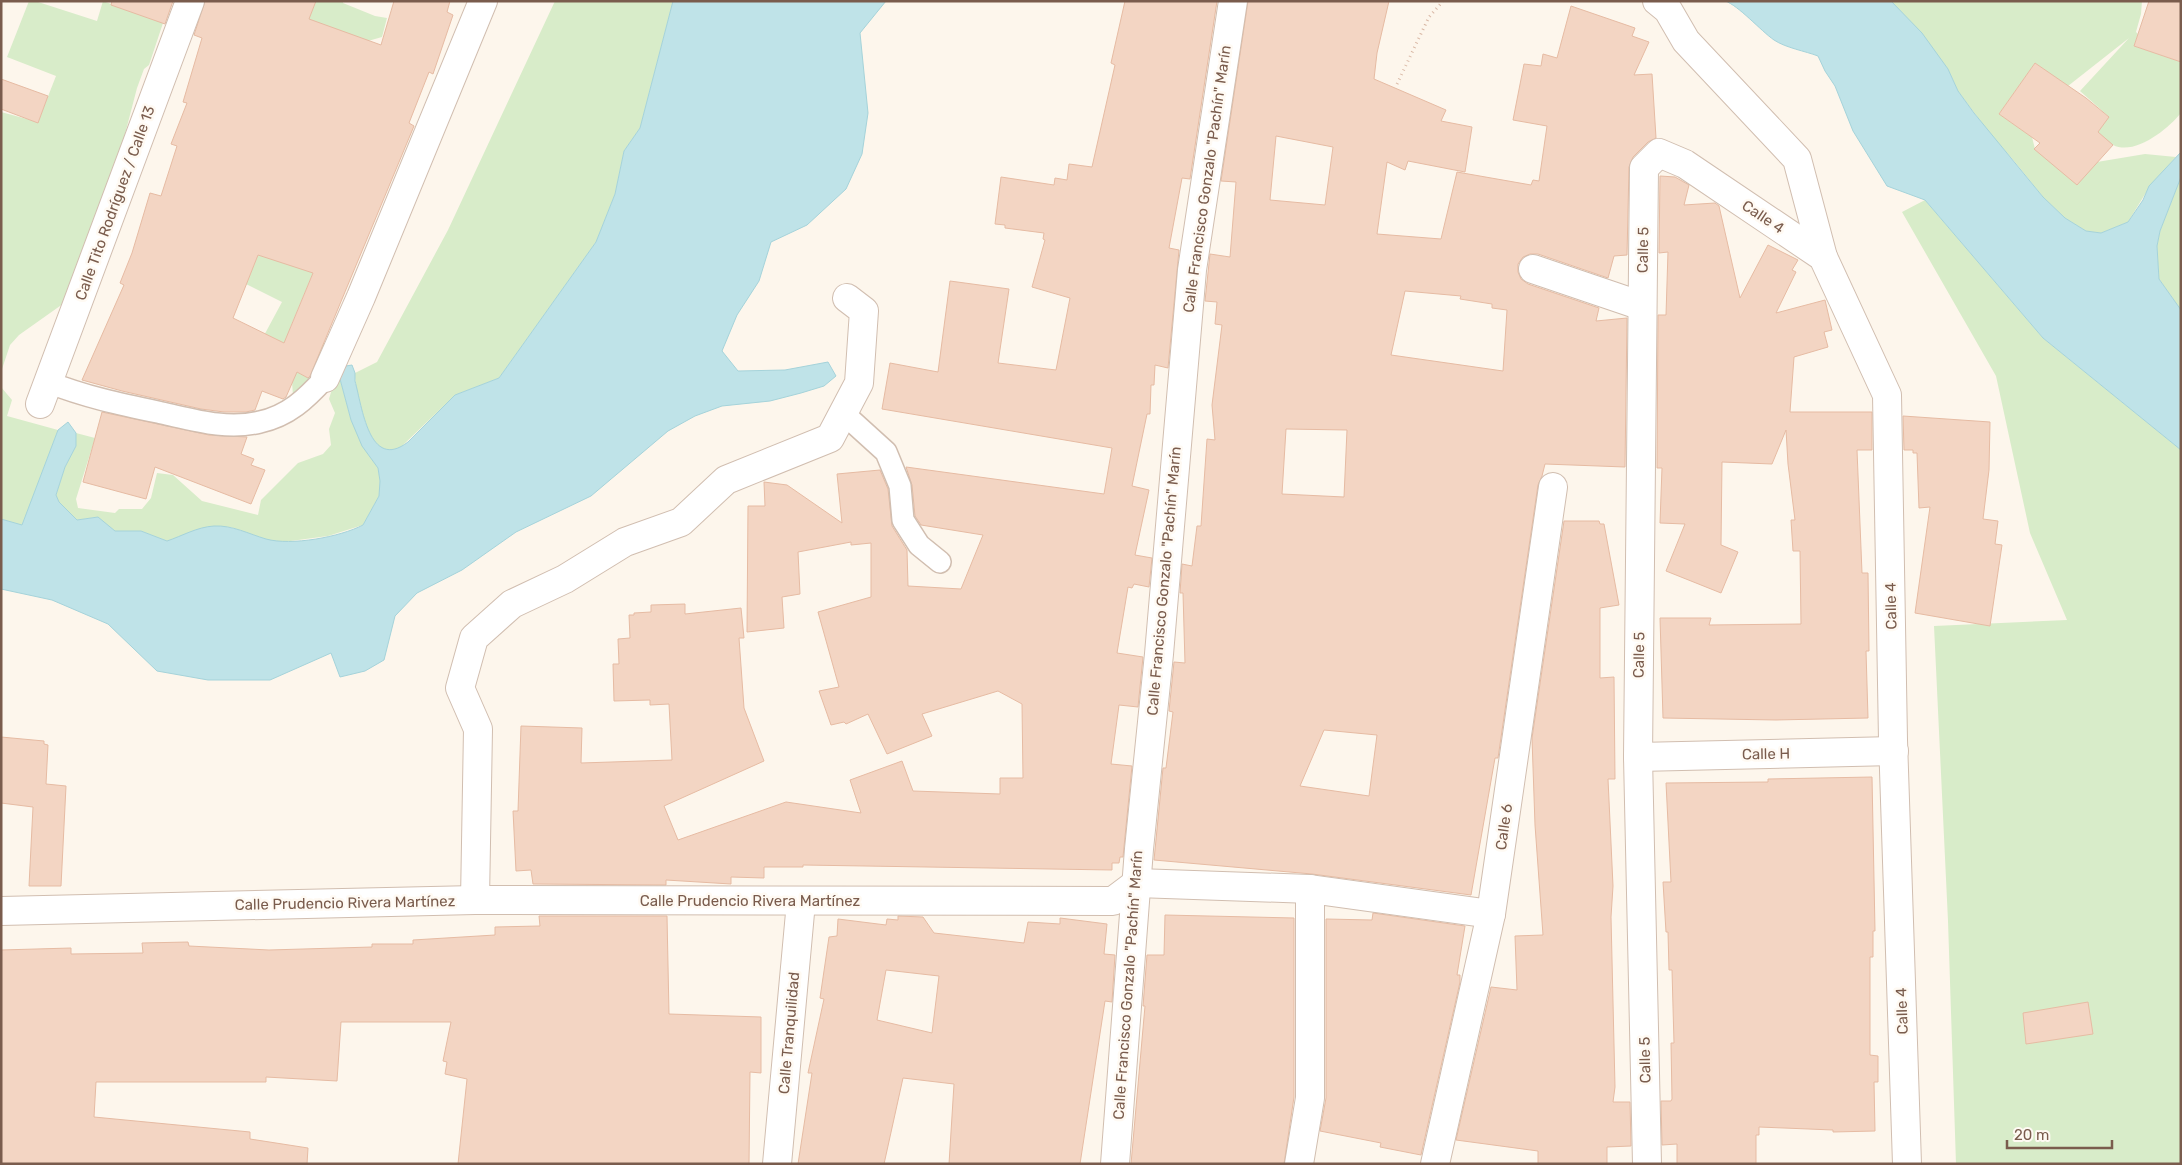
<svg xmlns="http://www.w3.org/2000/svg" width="2182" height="1165" font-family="Rubik,sans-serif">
  <rect width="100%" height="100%" fill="#fdf6ec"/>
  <!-- green -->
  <g fill="#d8ecc9">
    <path d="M29 1H35L97 21 103 1 163 23 149 65 144 69 137 88 119 157 67 301 19 335 10 345 1 372V112L38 122 56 76 7 57Z"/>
    <path d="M308 1 315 4 316 1H343V3L375 16 387 18 382 37 368 41 270 36Z"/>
    <path d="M555 1H673L640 128 624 151 615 194 596 242 499 378 455 395 400 448C393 450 387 451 380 448 368 441 354 387 355 373L377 362 448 230Z"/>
    <path d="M1891 1H2142L2141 14 2136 32 2138 34 2134 46 2181 62V113C2168 129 2135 156 2113 145 2107 142 2102 136 2098 132L2108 116 2080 91 2129 38 2068 86 2035 63 1999 114 2032 137 2035 149 2097 162 2145 154 2176 157 2150 186 2128 222 2101 233 2086 231 2065 218 2043 197 2014 161 1990 134 1958 91 1948 69Z"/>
    <path d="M2181 177V310L2159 279 2157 246 2160 231Z"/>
    <path d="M1925 200 2043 338 2181 450V1164H1956L1948 921 1934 626 2067 620 2030 533 1996 376 1902 212Z"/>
    <path d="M258 255 315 268 290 328 329 345 321 362 304 353 295 371 310 379 293 396 292 382 246 369 282 302 246 284Z"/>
    <path d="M340 379 351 420 378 468 380 481 379 496 363 525 328 536 283 542 267 540 230 527 167 541 141 531H115L97 517 77 520 59 502 56 495 65 467 76 446V433L95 438 76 499 78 508 115 513 119 509H142L151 498 157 473 173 475 202 501 258 515 261 500 298 463 323 454 331 445 329 429 335 413 329 399 332 389Z"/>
    <path d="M1 387 12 400 7 416 58 430 22 526 1 519Z"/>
  </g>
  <!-- water -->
  <g fill="#bfe3e8" stroke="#a5d3da">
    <path d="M673 1H886L860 33 868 113 862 154 846 189 807 225 771 242 759 281 737 315 722 351 738 371 785 370 828 362 836 376 824 386 801 393 770 401 722 406 695 416 668 431 591 496 516 532 462 570 417 593 395 616 384 660 365 671 340 677 331 653 270 680H208L157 671 108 624 52 600 1 589V519L22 525 58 430 68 422 76 433V446L65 467 56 495 59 502 77 520 98 517 115 531H141L167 541C182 536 197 527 214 526 232 525 249 534 266 539 291 546 340 537 363 525L379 496 380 481 378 468 362 446 351 420 340 379 341 372 346 366 352 365 355 373V381C362 406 369 472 408 442L455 395 499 378 596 242 615 194 624 151 640 128Z"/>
    <path d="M1725 1H1891L1922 33 1948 69 1958 91 1974 113 2043 197 2065 218 2086 231 2101 233 2128 222 2143 200 2149 186 2181 152V177L2160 231 2157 246 2159 279 2181 310V450L2043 338 1925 200 1887 186 1853 131 1835 86 1825 71 1818 56C1805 51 1786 48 1774 40 1761 31 1738 5 1725 1Z"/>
  </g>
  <!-- building -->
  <g fill="#f3d5c3" stroke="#e6bba3" fill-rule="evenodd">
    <path d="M112 1H173L165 24 111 5Z"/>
    <path d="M205 1H316L309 19 381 45 394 1H450L447 12 453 15 433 74 429 72 409 123 414 126 310 376 308 378 297 372 286 397 283 399 262 391 255 410 246 412H224L201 409 122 391 82 380 124 285 120 283 132 253 150 193 161 196 177 146 171 144 187 103 183 102 202 38 194 35ZM258 255 313 273 284 343 233 318Z"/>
    <path d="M1125 1H1217L1190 179 1182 178 1169 248 1179 250 1168 368 1155 365 1154 385H1151L1150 414H1147L1132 486 1149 490 1135 555 1152 558 1149 587 1134 584 1132 588 1128 587 1117 653 1143 657 1138 707 1119 705 1111 764 1132 766 1123 857H1120L1119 863H1112V870L803 865V867H764V878L731 877V884L666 880V885L533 884 531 870 516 871 513 811H518L521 726 582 728 581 763 672 760 669 704 650 705V700L614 701 613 664H619L618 639 630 638 629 615H634V613L651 612V605L685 604V614L741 608 744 638H739L744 708 764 761 664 806 678 840 786 802 861 813 850 780 902 761 913 791 1000 794V778H1023L1022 704 998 691 922 714 932 736 887 754 868 714 846 724 844 722 831 725 819 691 839 687 818 612 871 597V543L851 545V542L798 552 800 594 782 597 784 628 747 632 748 506H765L764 482 787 485 842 523 837 474 880 470 888 489 892 526 907 550 908 586 961 589 983 535 921 525 915 516 912 485 906 467 1104 494 1112 448 882 409 890 363 938 372 950 281 1009 289 998 363 1056 370 1070 298 1032 287 1045 240 1043 239 1044 233 1005 228V225L995 224 1001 177 1054 185 1055 178 1067 180 1069 164 1092 167 1115 65 1111 63Z"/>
    <path d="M1248 1H1389L1377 53 1374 79 1446 110 1441 121 1472 127 1465 172 1408 161 1405 170 1387 162 1377 234 1441 239 1457 172 1531 185 1533 180 1539 181 1547 126 1513 120 1524 64 1541 66 1543 54 1557 58 1571 6 1635 28 1632 36 1649 42 1634 75 1652 74 1656 138 1648 142 1633 157 1629 167 1627 255 1614 256 1608 278 1538 254H1530L1523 257 1518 264V272L1521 279 1528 284 1599 308 1596 321 1627 318 1625 467 1545 464 1542 476 1538 485 1498 758H1495L1471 895 1312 874 1154 860 1163 768H1166L1173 712 1169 711 1174 662 1185 663 1183 593H1180L1182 564 1192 566 1197 526H1201L1207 439 1215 440 1212 405 1222 325 1215 324 1217 302 1205 301 1210 254 1230 257 1236 182 1221 181ZM1276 136 1333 147 1325 205 1270 200ZM1405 291 1461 296 1460 299 1492 304V308L1507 310 1503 371 1391 355ZM1286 429 1347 430 1344 497 1282 494ZM1324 730 1377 735 1369 796 1300 786Z"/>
    <path d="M2149 1H2181V62L2134 46Z"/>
    <path d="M2035 63 2086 98 2109 117 2098 132 2113 145 2077 185 2034 149 2040 143 1999 114Z"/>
    <path d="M1 79 48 96 38 123 1 109Z"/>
    <path d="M1660 176 1675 177 1689 185 1684 205 1715 203 1719 206 1740 298 1768 245 1798 260 1792 270 1796 272 1776 313 1825 300 1832 330 1824 332 1828 347 1794 357 1790 412H1872V450H1857L1862 573H1868L1869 651H1866L1868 718 1776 720 1663 718 1660 618H1711L1709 625 1801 624 1800 551H1793L1791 520H1795L1788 464 1786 430 1772 464 1722 462 1721 545 1738 552 1721 593 1666 571 1685 524 1660 523 1662 468H1657L1658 315H1666L1668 252 1659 253Z"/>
    <path d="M102 412 209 435 247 437 241 454 254 459 251 465 265 470 251 504 155 467 146 499 83 482Z"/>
    <path d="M1903 416 1990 422 1989 470 1983 519 1998 521 1995 544 2002 545 1990 626 1915 613 1930 507 1919 508 1917 453H1913V450H1904Z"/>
    <path d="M1564 521H1599L1600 524H1604L1619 605 1600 608V678L1614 677 1615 779H1608L1613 886 1611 917 1615 1087 1613 1102H1630L1631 1146 1607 1147V1164H1538V1151L1456 1140 1491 987 1517 990 1515 936 1543 935 1535 825 1532 738Z"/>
    <path d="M1 737 44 741V744L48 745 46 784 66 786 61 886H29L33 807 1 803Z"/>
    <path d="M1872 777 1875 931H1873V957H1870V1055L1878 1056V1082H1874L1875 1131 1833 1132V1130L1759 1127V1135H1756V1164H1677V1144L1662 1145 1661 1101H1671L1672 1099 1671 1043H1674L1672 970H1669L1668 932H1666L1663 882H1671L1666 783 1768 782V779Z"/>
    <path d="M1373 913 1465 926 1457 975H1460V982L1421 1155 1380 1147 1381 1143 1320 1131 1326 1098V919L1372 920Z"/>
    <path d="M1165 915 1294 918V1097L1284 1164H1131L1145 1006H1143L1147 955H1164Z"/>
    <path d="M539 916H667L669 1014 761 1017V1073L750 1072 749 1164H458L467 1079 445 1074 447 1062 443 1061 451 1022H341L337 1081 266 1077V1082H96L94 1117 250 1132V1139L308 1148 307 1164H1V950L71 948V954L143 953 142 943 188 942 189 946 269 950 372 947V944H413V940L495 935V927L540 926Z"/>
    <path d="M898 916 923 917 934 933 1024 943 1028 922 1060 924V918L1107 924 1104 954 1115 955 1112 1002 1105 1001 1080 1164H949L954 1084 903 1078 884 1164H798L812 1073H808L824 999 820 998 829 937 837 936 838 919 886 925 887 919 898 920ZM886 970 939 976 932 1033 877 1020Z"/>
    <path d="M2088 1002 2093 1034 2026 1044 2023 1013Z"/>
  </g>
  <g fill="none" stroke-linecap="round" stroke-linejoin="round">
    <!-- lane casing -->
    <g stroke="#d1beb0" stroke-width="24">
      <g id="lane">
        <path d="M48 382C85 397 124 405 162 413 194 420 227 430 260 422 288 416 306 399 325 378"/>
        <path d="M843 413 886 452 900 486 903 520 919 545 940 562"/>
      </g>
    </g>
    <!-- street casing -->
    <g stroke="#d1beb0" stroke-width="30">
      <g id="street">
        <path d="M1657 1 1668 10 1686 41 1797 159 1823 257"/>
        <path d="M1533 269 1642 306"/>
        <path d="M325 378 361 297 483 1"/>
        <path d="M40 404 190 1"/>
        <path d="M1638 757 1894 751"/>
        <path d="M475 900 478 729 460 688 474 638 512 604 565 579 625 542 681 522 726 480 830 438 859 383 864 311 847 298"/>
        <path d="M1 911 475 900 1113 901 1137 883 1310 889 1491 914"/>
        <path d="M777 1164 801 902"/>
        <path d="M1115 1164 1139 849 1159 654 1192 270 1233 1"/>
        <path d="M1299 1164 1310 1098V889"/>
        <path d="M1435 1164 1491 914 1553 487"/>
        <path d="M1647 1164 1638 757 1644 168 1659 153 1685 164 1823 257 1887 395 1893 740 1907 1164"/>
      </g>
    </g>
    <!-- path -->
    <path stroke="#d9b8a5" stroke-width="3" stroke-dasharray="1 4" stroke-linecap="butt" d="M1397 84 1429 17 1443 1"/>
    <!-- lane -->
    <use href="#lane" stroke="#fff" stroke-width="21"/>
    <!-- street -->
    <use href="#street" stroke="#fff" stroke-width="28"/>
  </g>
  <g text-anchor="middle" stroke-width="5" stroke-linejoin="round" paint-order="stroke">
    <!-- street labels -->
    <g font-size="15" fill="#7a5c4d" stroke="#fffaf3">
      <text transform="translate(1207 179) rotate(-82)" y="5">Calle Francisco Gonzalo "Pachín" Marín</text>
      <text transform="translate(115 203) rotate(-70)" y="5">Calle Tito Rodríguez / Calle 13</text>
      <text transform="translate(1763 217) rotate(34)" y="5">Calle 4</text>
      <text transform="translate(1643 250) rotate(-89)" y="5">Calle 5</text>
      <text transform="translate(1164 581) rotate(-85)" y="5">Calle Francisco Gonzalo "Pachín" Marín</text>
      <text transform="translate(1891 606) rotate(-91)" y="5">Calle 4</text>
      <text transform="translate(1639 655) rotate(-89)" y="5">Calle 5</text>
      <text transform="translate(1766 754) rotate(-1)" y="5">Calle H</text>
      <text transform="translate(1504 827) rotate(-82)" y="5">Calle 6</text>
      <text x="750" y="906">Calle Prudencio Rivera Martínez</text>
      <text transform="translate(345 903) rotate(-1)" y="5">Calle Prudencio Rivera Martínez</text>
      <text transform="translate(1128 985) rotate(-86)" y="5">Calle Francisco Gonzalo "Pachín" Marín</text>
      <text transform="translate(1902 1011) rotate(-92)" y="5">Calle 4</text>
      <text transform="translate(789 1033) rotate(-85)" y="5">Calle Tranquilidad</text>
      <text transform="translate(1645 1060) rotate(-91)" y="5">Calle 5</text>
    </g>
  </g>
  <!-- border -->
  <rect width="2182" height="1165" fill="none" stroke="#7a5c4d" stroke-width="5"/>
  <!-- scale -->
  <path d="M2007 1140v8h105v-8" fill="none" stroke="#7a5c4d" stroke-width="2.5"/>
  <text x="2014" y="1140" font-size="15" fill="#7a5c4d" stroke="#fffaf3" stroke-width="4" paint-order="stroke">20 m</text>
</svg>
